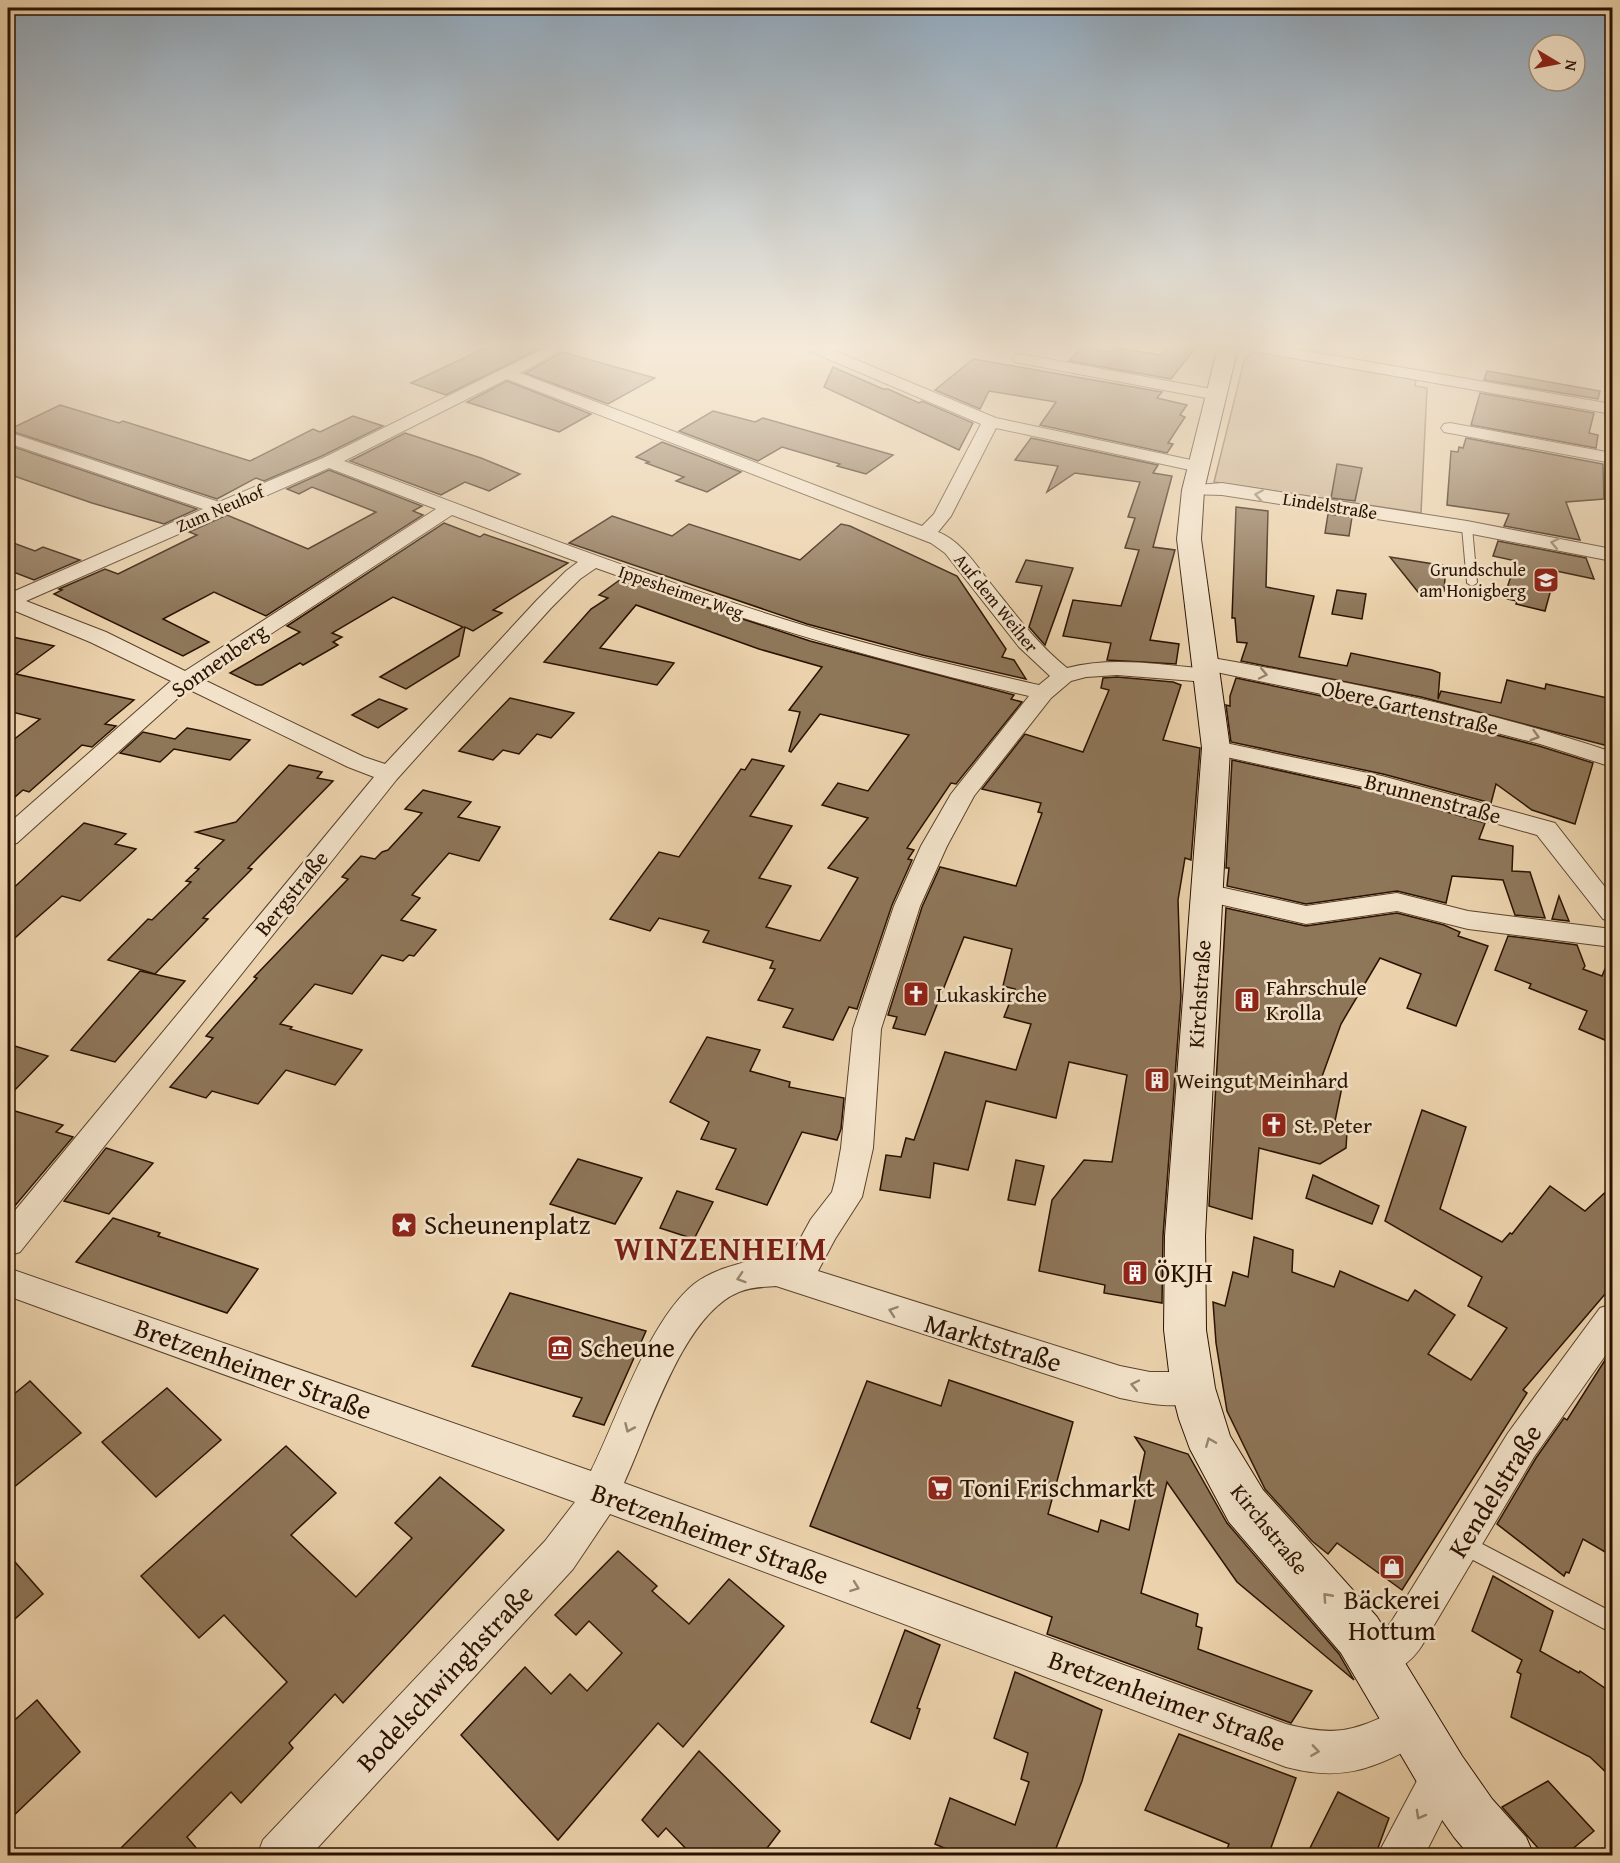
<svg xmlns="http://www.w3.org/2000/svg" width="1620" height="1863" font-family="'Gentium Book Plus',serif">
  <rect width="100%" height="100%" fill="#ebd2ac"/>
  <filter id="stains"><feTurbulence type="fractalNoise" baseFrequency=".00333" numOctaves="4"/><feColorMatrix values="0 0 0 0 .2 0 0 0 0 .09 0 0 0 0 .02 0 0 0 .5 -.17"/></filter>
  <radialGradient id="worn" r=".72"><stop offset=".6" stop-color="#630" stop-opacity="0"/><stop offset="1" stop-color="#630" stop-opacity=".3"/></radialGradient>
  <!-- green -->
  <path fill="#cab18f" stroke="#7a6248" stroke-width="1.5" d="M1257 352 1416 380 1415 386 1427 388 1421 513 1214 482 1245 357Z"/>
  <!-- building -->
  <g fill="#8e7659" stroke="#2a1200" stroke-width="1.5">
    <path d="M487 347H543L446 395 411 383Z"/>
    <path d="M1082 347 1112 352 1116 348 1160 355 1167 347H1196L1171 379 1069 361Z"/>
    <path d="M562 352 655 378 608 404 525 373Z"/>
    <path d="M973 359 1162 392 1157 398 1187 405 1180 415 1185 417 1168 443 1173 444 1167 453 1040 425 1056 402 989 391 980 409 935 390Z"/>
    <path d="M833 367 883 389H888L919 403 922 401 973 423 959 450 824 387Z"/>
    <path d="M1487 371 1521 377 1600 391 1598 399 1484 380Z"/>
    <path d="M507 381 591 414 559 432 467 402Z"/>
    <path d="M1480 393 1594 413 1589 433 1598 435 1596 448 1471 425Z"/>
    <path d="M60 405 119 423 123 421 250 461 313 429 320 432 353 416 383 426 322 456 264 481 256 478 217 499 8 430Z"/>
    <path d="M713 411 755 422 763 418 893 455 866 474 837 466 840 464 782 447 758 461 679 431Z"/>
    <path d="M405 433 481 458 520 474 489 491 465 482 441 495 350 461Z"/>
    <path d="M1031 438 1158 465 1153 473 1172 476 1153 547 1175 550 1150 640 1179 644 1176 664 1107 660 1111 643 1063 636 1073 600 1121 606 1139 550 1125 548 1135 518 1128 517 1140 482 1075 473 1047 492 1058 466 1015 460Z"/>
    <path d="M1466 438 1603 464 1604 499 1566 502 1580 540 1504 526 1509 514 1447 505 1451 451 1458 452 1459 447 1463 448Z"/>
    <path d="M662 442 741 472 707 492 676 481 684 477 646 463 649 462 636 457Z"/>
    <path d="M8 445 197 509 164 524 92 503 8 474Z"/>
    <path d="M1337 464 1362 468 1355 501 1331 498Z"/>
    <path d="M329 470 422 506 413 511 423 515 266 616 214 592 163 619 209 642 183 656 54 594 62 590 59 589 105 569 118 574 197 535 189 532 227 515 308 549 376 512 312 487 299 494 287 489Z"/>
    <path d="M1236 507 1268 511 1266 587 1314 596 1299 657 1347 666 1351 653 1432 670 1440 673 1438 699 1441 691 1501 703 1507 680 1545 689 1546 684 1612 699V747L1421 697 1241 661 1247 643 1237 642 1235 618H1232Z"/>
    <path d="M1328 514 1352 517 1349 536 1325 533Z"/>
    <path d="M612 516 672 536 689 524 800 560 841 524 850 526 957 576 1006 649 1002 657 1014 660 1026 679 922 655 807 624 569 543Z"/>
    <path d="M444 523 480 537 484 534 568 563 493 610 502 613 473 631 465 627 459 656 406 689 380 677 463 627 393 597 332 633 342 637 333 642 338 645 303 665 300 663 262 685H256L230 673 300 632 287 626Z"/>
    <path d="M8 541 35 551 43 547 80 560 34 580 8 570Z"/>
    <path d="M1498 541 1586 558 1594 579 1556 571 1545 611 1516 604 1517 601 1507 599V588L1516 561 1493 556Z"/>
    <path d="M1390 557 1446 566 1444 591 1418 592Z"/>
    <path d="M1026 560 1073 568 1045 645 1029 627 1042 586 1016 582Z"/>
    <path d="M621 579 810 641 1014 695 1011 699 1022 702 956 784 951 783 907 848 914 850 908 859 912 860 892 905 857 1009 849 1007 833 1040 783 1027 793 1009 758 1000 775 969 770 968 773 961 703 942 709 931 659 918 650 931 610 919 659 852 679 857 741 769 745 770 752 759 784 766 750 816 792 826 759 878 791 886 766 927 820 941 858 878 828 868 868 818 822 805 838 783 868 791 909 735 820 714 791 752 789 751 800 712 789 710 822 667 759 649 636 605 600 648 674 663 657 685 544 662 591 609 608 598 599 595Z"/>
    <path d="M1337 590 1366 594 1362 619 1332 614Z"/>
    <path d="M8 636 54 646 16 674 134 700 105 724 116 726 92 747 82 745 29 792 23 790 8 803V744L40 719 8 711Z"/>
    <path d="M1117 677 1173 682 1181 685 1163 740 1200 748 1191 860 1185 858 1178 900 1181 996 1163 1236 1162 1303 1104 1293 1105 1285 1039 1271 1052 1200 1084 1160 1112 1162 1127 1075 1069 1062 1056 1118 986 1101 968 1170 934 1163 930 1198 880 1190 886 1155 901 1157 906 1138 914 1140 945 1052 1016 1070 1031 1024 1004 1017 1015 989 1003 986 1012 949 964 937 925 1035 893 1028 897 1017 888 1015 922 907 940 867 1016 886 1042 813 1038 812 1041 803 982 789 1025 734 1083 752 1109 690 1101 688 1103 678Z"/>
    <path d="M1236 678 1450 723 1539 746 1593 763 1575 824 1532 810 1496 784 1491 803 1383 774 1231 742 1226 705 1230 706V696Z"/>
    <path d="M510 698 574 713 551 738 537 734 519 754 503 750 493 760 459 751Z"/>
    <path d="M379 699 407 709 378 728 352 715Z"/>
    <path d="M187 728 250 740 230 760 174 749 160 762 120 753 143 732 175 739Z"/>
    <path d="M1232 760 1377 792 1485 823 1479 839 1513 846 1512 871 1530 872 1545 918 1515 915 1503 880 1452 876 1446 903 1397 891 1306 904 1227 886 1229 868H1226Z"/>
    <path d="M289 765 322 772 317 778 333 781 248 868 252 869 203 918 208 919 155 974 108 960 148 919 152 920 191 882 186 881 199 869 195 868 224 840 196 832 236 822Z"/>
    <path d="M423 790 471 802 458 817 500 827 479 861 449 853 412 895 420 898 401 920 436 930 414 956 409 955 403 961 382 955 352 994 315 984 280 1024 292 1027 290 1029 362 1050 335 1085 286 1070 258 1104 212 1091 206 1098 170 1087 213 1038 206 1036 257 978 254 977 348 879 342 877 361 856 375 859 382 852 388 850 422 813 405 809Z"/>
    <path d="M84 823 126 834 115 844 136 849 80 901 62 896 8 944V893Z"/>
    <path d="M1559 896 1569 921 1552 919Z"/>
    <path d="M1226 908 1306 926 1397 913 1444 925 1460 932 1458 936 1488 946 1456 1026 1407 1008 1421 974 1380 958 1341 1024 1320 1082 1342 1087 1335 1121 1347 1132 1346 1148 1320 1164 1259 1148 1252 1219 1209 1206Z"/>
    <path d="M1508 936 1577 945 1585 966 1583 969 1602 976 1612 952V1043L1579 1029 1587 1011 1529 988 1531 984 1495 970Z"/>
    <path d="M140 971 185 981 115 1062 71 1050Z"/>
    <path d="M707 1037 760 1050 750 1071 790 1082 789 1087 844 1098 841 1129 837 1140 802 1132 767 1205 716 1189 736 1149 701 1139 709 1122 670 1102Z"/>
    <path d="M8 1044 48 1056 8 1097Z"/>
    <path d="M8 1109 63 1125 56 1132 73 1137 8 1214Z"/>
    <path d="M1422 1110 1466 1127 1440 1209 1502 1242 1510 1233 1512 1234 1550 1186 1585 1211 1612 1186V1286L1523 1390 1527 1393 1402 1590 1337 1543 1328 1554 1312 1541 1265 1489 1227 1411 1216 1343 1213 1302 1225 1306 1233 1272 1248 1277 1254 1237 1293 1250 1292 1272 1334 1287 1340 1271 1408 1301 1415 1290 1455 1315 1428 1354 1471 1380 1507 1328 1468 1306 1482 1277 1385 1221Z"/>
    <path d="M106 1148 153 1163 109 1214 64 1201Z"/>
    <path d="M578 1159 642 1178 615 1224 550 1204Z"/>
    <path d="M1016 1160 1044 1166 1035 1205 1008 1200Z"/>
    <path d="M1313 1175 1379 1206 1372 1224 1306 1198Z"/>
    <path d="M677 1191 713 1202 694 1239 660 1228Z"/>
    <path d="M113 1218 160 1233 158 1236 258 1269 227 1313 76 1262Z"/>
    <path d="M510 1293 646 1331 604 1425 573 1416 582 1398 472 1366Z"/>
    <path d="M1612 1349V1556L1583 1539 1569 1573 1566 1572 1564 1576 1497 1524 1536 1458 1564 1418 1567 1420Z"/>
    <path d="M949 1380 1073 1422 1048 1514 1098 1532 1101 1520 1129 1530 1145 1452 1135 1437 1188 1454 1227 1523 1339 1654 1354 1680 1237 1582 1167 1482 1141 1593 1198 1614 1196 1626 1202 1628 1198 1649 1312 1691 1291 1723 1047 1634 1052 1617 810 1526 867 1381 941 1406Z"/>
    <path d="M30 1381 81 1433 8 1492V1399Z"/>
    <path d="M167 1388 221 1440 156 1497 102 1442Z"/>
    <path d="M286 1446 336 1493 291 1535 356 1597 412 1538 395 1523 440 1477 504 1530 343 1703 335 1694 289 1743 293 1748 241 1803 231 1792 187 1837 203 1856H113L287 1682 224 1615 199 1638 141 1576Z"/>
    <path d="M618 1551 657 1586 652 1591 689 1624 729 1579 784 1626 683 1747 658 1723 558 1840 461 1735 525 1667 551 1694 570 1674 587 1691 622 1653 589 1621 576 1635 555 1615Z"/>
    <path d="M8 1554 43 1594 8 1625Z"/>
    <path d="M1493 1576 1553 1611 1540 1651 1579 1673 1580 1671 1612 1693V1778L1590 1757 1511 1717 1521 1674 1517 1672 1522 1660 1472 1631Z"/>
    <path d="M905 1630 940 1645 917 1708 920 1709 910 1739 871 1722Z"/>
    <path d="M1015 1672 1102 1710 1082 1781 1053 1856H962L935 1844 950 1798 1015 1825 1029 1782 1021 1779 1028 1753 994 1738Z"/>
    <path d="M37 1700 80 1752 8 1821V1726Z"/>
    <path d="M1179 1734 1296 1778 1268 1856H1224L1229 1844 1145 1810Z"/>
    <path d="M699 1751 780 1831 761 1856H693L666 1828 658 1837 642 1820Z"/>
    <path d="M1548 1781 1594 1831 1564 1856H1545L1502 1807Z"/>
    <path d="M1338 1792 1389 1818 1375 1856H1306Z"/>
  </g>
  <g fill="none" stroke-linecap="round" stroke-linejoin="round">
    <!-- lane casing -->
    <g stroke="#5a422b" stroke-width="2">
      <g id="lane">
        <path d="M1467 524 1472 527 1477 583 1472 586 1467 583 1462 527Z"/>
        <path d="M1463 1534 1612 1612V1633L1456 1551 1453 1544 1456 1537Z"/>
      </g>
    </g>
    <!-- street casing -->
    <g stroke="#5a422b" stroke-width="2">
      <g id="street">
        <path d="M547 347H566L520 373 922 526 934 514 981 424 807 350 806 347H825L996 418 1205 463 1208 467 1205 471 1199 472 996 428 951 516 938 532C961 541 976 565 991 584 1015 614 1037 644 1067 668 1110 657 1154 664 1198 668L1195 664 1198 659 1206 657 1224 660C1354 683 1488 710 1612 752V767L1540 744 1451 721 1216 672 1218 675 1215 680 1207 682 1117 675 1086 677 1071 681 1051 698 974 796 947 846 920 906 881 1029 873 1148 862 1197 835 1239 818 1271 1120 1366 1150 1372H1193L1206 1376 1211 1388 1206 1400C1179 1410 1148 1404 1120 1398L776 1286C764 1287 751 1287 739 1292 682 1315 649 1430 624 1483L1286 1724C1347 1740 1359 1726 1413 1704L1428 1710 1434 1725 1428 1740C1374 1767 1347 1783 1286 1767L610 1514 573 1569 310 1856H257L263 1840 545 1541 575 1502 8 1296V1268L591 1471C618 1417 648 1322 694 1284 706 1275 720 1269 735 1265 752 1259 770 1256 788 1261L811 1219 832 1192 835 1181 841 1148 853 1029 894 906 921 846 951 794 1029 696C879 661 740 620 596 568L580 579 551 608 397 779 20 1252 8 1256V1219L374 777 348 767 188 689 17 843 8 845V824L171 681 90 642 8 608V594L203 509 8 443V432L219 502 323 458ZM507 379 931 543 945 553 1019 647 1050 676 1039 685C961 667 882 649 806 626 649 578 497 519 344 461ZM329 468 436 509 185 671 106 632 26 601ZM452 515 578 562 566 571 537 600 385 764 364 757 202 679Z"/>
        <path d="M1251 347H1283L1612 404V414L1259 352Z"/>
        <path d="M1021 354 1217 390 1225 395 1217 400 1015 362 1013 359 1015 356Z"/>
        <path d="M1450 423 1612 453V463L1444 432 1441 428 1444 424Z"/>
        <path d="M1222 483 1467 521 1612 549V561L1467 533 1222 495 1186 494 1184 490 1186 486Z"/>
        <path d="M1216 741 1382 776 1555 823 1612 896V922L1603 919 1537 835 1378 790 1208 753 1204 748 1208 743Z"/>
        <path d="M1206 884 1306 906 1397 893 1468 911 1612 929V947L1468 929 1397 911 1306 924 1197 899 1193 893 1197 887Z"/>
        <path d="M1612 1304V1346L1534 1457 1421 1647C1409 1665 1395 1671 1375 1680L1360 1674 1354 1659 1360 1644 1382 1634 1393 1619 1508 1433 1600 1308Z"/>
        <path d="M1443 1753 1458 1760 1465 1775 1424 1856H1377L1428 1760Z"/>
      </g>
    </g>
    <!-- secondary casing -->
    <g stroke="#2a1200" stroke-width="2">
      <path id="secondary" d="M1218 347H1238L1204 490 1201 539 1230 748 1205 1236 1206 1330 1215 1388 1230 1436 1263 1490 1377 1617 1462 1756 1492 1799 1526 1837 1534 1856H1470L1454 1837 1424 1794 1341 1653 1229 1522 1190 1449 1179 1419 1171 1388 1164 1330 1165 1236 1202 748 1177 539 1182 490Z"/>
    </g>
    <!-- lane -->
    <use href="#lane" fill="#f2e2c9" fill-rule="evenodd"/>
    <!-- street -->
    <use href="#street" fill="#f2e2c9" fill-rule="evenodd"/>
    <!-- secondary -->
    <use href="#secondary" fill="#f2e2c9" fill-rule="evenodd"/>
  </g>
  <!-- one-way arrows -->
  <defs><path id="oneway-chevron" d="M-2-3.5L2.5 0L-2 3.5" fill="none" stroke-width="1.6" stroke-linecap="round" stroke-linejoin="round" transform="scale(1.5)"/></defs>
  <g stroke="#98846f">
    <use href="#oneway-chevron" transform="translate(1259 495) rotate(-171)"/>
    <use href="#oneway-chevron" transform="translate(1555 543) rotate(-168)"/>
    <use href="#oneway-chevron" transform="translate(1263 674) rotate(12)"/>
    <use href="#oneway-chevron" transform="translate(1535 736) rotate(16)"/>
    <use href="#oneway-chevron" transform="translate(741 1278) rotate(162)"/>
    <use href="#oneway-chevron" transform="translate(893 1311) rotate(-161)"/>
    <use href="#oneway-chevron" transform="translate(1135 1385) rotate(-168)"/>
    <use href="#oneway-chevron" transform="translate(629 1428) rotate(114)"/>
    <use href="#oneway-chevron" transform="translate(1210 1442) rotate(-112)"/>
    <use href="#oneway-chevron" transform="translate(855 1587) rotate(20)"/>
    <use href="#oneway-chevron" transform="translate(1327 1597) rotate(-132)"/>
    <use href="#oneway-chevron" transform="translate(1315 1751) rotate(8)"/>
    <use href="#oneway-chevron" transform="translate(1420 1815) rotate(119)"/>
  </g>
  <!-- sky -->
  <linearGradient id="sky" x2="0" y2="1"><stop stop-color="#8fa6b9"/><stop offset="0.57" stop-color="#f6ebda"/><stop offset="1" stop-color="#f6ebda" stop-opacity="0"/></linearGradient>
  <rect width="1620" height="607" fill="url(#sky)"/>
  <!-- icons -->
  <defs>
    <g id="school-square" transform="scale(1.35)"><rect x="-9" y="-9" width="18" height="18" rx="4" fill="#8f2418" stroke="#f2e2c9"/><path d="M0-5L7-2L0 1L-7-2ZM-4 1L0 2.5L4 1V4Q0 6-4 4Z" fill="#fff"/></g>
    <g id="church-square" transform="scale(1.35)"><rect x="-9" y="-9" width="18" height="18" rx="4" fill="#8f2418" stroke="#f2e2c9"/><path d="M-1.2-6h2.4v3.5h3.3v2.4h-3.3V6h-2.4V-.1h-3.3v-2.4h3.3Z" fill="#fff"/></g>
    <g id="building-square" transform="scale(1.35)"><rect x="-9" y="-9" width="18" height="18" rx="4" fill="#8f2418" stroke="#f2e2c9"/><path d="M-4-6H4V6H1V3H-1V6H-4ZM-2.5-4.3h1.7v1.8h-1.7ZM.8-4.3h1.7v1.8H.8ZM-2.5-1h1.7V.8h-1.7ZM.8-1h1.7V.8H.8Z" fill="#fff"/></g>
    <g id="sight-square" transform="scale(1.35)"><rect x="-9" y="-9" width="18" height="18" rx="4" fill="#8f2418" stroke="#f2e2c9"/><path d="M0-6L1.8-2.2L6-1.7L2.9 1.2L3.7 5.4L0 3.3L-3.7 5.4L-2.9 1.2L-6-1.7L-1.8-2.2Z" fill="#fff"/></g>
    <g id="museum-square" transform="scale(1.35)"><rect x="-9" y="-9" width="18" height="18" rx="4" fill="#8f2418" stroke="#f2e2c9"/><path d="M0-6L6-3V-2H-6V-3ZM-5-1h2V3h-2ZM-1-1h2V3h-2ZM3-1h2V3H3ZM-6 4H6V6H-6Z" fill="#fff"/></g>
    <g id="supermarket-square" transform="scale(1.35)"><rect x="-9" y="-9" width="18" height="18" rx="4" fill="#8f2418" stroke="#f2e2c9"/><path d="M-6-5.5h2.5l.6 2H6L4.5 2H-2.5L-4.4-4H-6ZM-1.5 3.2a1.3 1.3 0 1 0 .1 0ZM3 3.2a1.3 1.3 0 1 0 .1 0Z" fill="#fff"/></g>
    <g id="shop-square" transform="scale(1.35)"><rect x="-9" y="-9" width="18" height="18" rx="4" fill="#8f2418" stroke="#f2e2c9"/><path d="M-5-2.5h2.3a2.7 3.5 0 0 1 5.4 0H5L5.5 6h-11ZM-1.5-2.5h3a1.5 2.3 0 0 0-3 0Z" fill="#fff"/></g>
  </defs>
  <g fill-rule="evenodd">
    <use href="#school-square" x="1546" y="580"/>
    <use href="#church-square" x="916" y="994"/>
    <use href="#building-square" x="1247" y="1000"/>
    <use href="#building-square" x="1157" y="1080"/>
    <use href="#church-square" x="1274" y="1125"/>
    <use href="#sight-square" x="404" y="1225"/>
    <use href="#building-square" x="1135" y="1273"/>
    <use href="#museum-square" x="560" y="1348"/>
    <use href="#supermarket-square" x="940" y="1488"/>
    <use href="#shop-square" x="1392" y="1567"/>
  </g>
  <g text-anchor="middle" stroke-width="5" stroke-linejoin="round" paint-order="stroke">
    <!-- far-street labels -->
    <g font-size="18" fill="#2a1200" stroke="#f2e2c9">
      <text transform="translate(1330 506) rotate(9)" y="6">Lindelstraße</text>
      <text transform="translate(220 509) rotate(-23)" y="6">Zum Neuhof</text>
      <text transform="translate(681 592) rotate(19)" y="6">Ippesheimer Weg</text>
      <text transform="translate(996 603) rotate(51)" y="6">Auf dem Weiher</text>
    </g>
    <!-- far-poi labels -->
    <g font-size="18" fill="#2a1200" stroke="#f2e2c9" text-anchor="end">
      <text x="1526" y="576">Grundschule<tspan x="1526" dy="21">am Honigberg</tspan></text>
    </g>
    <!-- street labels -->
    <g font-size="22" fill="#2a1200" stroke="#f2e2c9">
      <text transform="translate(219 660) rotate(-35)" y="8">Sonnenberg</text>
      <text transform="translate(1410 707) rotate(13)" y="8">Obere Gartenstraße</text>
      <text transform="translate(1433 798) rotate(15)" y="8">Brunnenstraße</text>
      <text transform="translate(291 893) rotate(-51)" y="8">Bergstraße</text>
      <text transform="translate(1199 994) rotate(-86)" y="8">Kirchstraße</text>
      <text transform="translate(1270 1529) rotate(51)" y="8">Kirchstraße</text>
    </g>
    <!-- poi labels -->
    <g font-size="22" fill="#2a1200" stroke="#f2e2c9" text-anchor="start">
      <text x="1266" y="995">Fahrschule<tspan x="1266" dy="25">Krolla</tspan></text>
      <text x="936" y="1002">Lukaskirche</text>
      <text x="1176" y="1088">Weingut Meinhard</text>
      <text x="1294" y="1133">St. Peter</text>
    </g>
    <!-- near-poi labels -->
    <g font-size="27" fill="#2a1200" stroke="#f2e2c9" text-anchor="start">
      <text x="424" y="1234">Scheunenplatz</text>
      <text x="1154" y="1282">ÖKJH</text>
      <text x="580" y="1357">Scheune</text>
      <text x="960" y="1497">Toni Frischmarkt</text>
      <text x="1392" y="1609" text-anchor="middle">Bäckerei<tspan x="1392" dy="31">Hottum</tspan></text>
    </g>
    <!-- near-street labels -->
    <g font-size="27" fill="#2a1200" stroke="#f2e2c9">
      <text transform="translate(993 1343) rotate(17)" y="9">Marktstraße</text>
      <text transform="translate(253 1369) rotate(20)" y="9">Bretzenheimer Straße</text>
      <text transform="translate(1495 1491) rotate(-58)" y="9">Kendelstraße</text>
      <text transform="translate(710 1534) rotate(20)" y="9">Bretzenheimer Straße</text>
      <text transform="translate(445 1678) rotate(-47)" y="9">Bodelschwinghstraße</text>
      <text transform="translate(1167 1701) rotate(20)" y="9">Bretzenheimer Straße</text>
    </g>
    <!-- near-district labels -->
    <g font-size="33" font-weight="bold" letter-spacing="1.5" fill="#7a1f14" stroke="#f2e2c9">
      <text x="721" y="1260">WINZENHEIM</text>
    </g>
  </g>
  <!-- margin -->
  <rect width="1620" height="1863" fill="none" stroke="#ebd2ac" stroke-width="30"/>
  <rect x="9" y="9" width="1602" height="1845" fill="none" stroke="#2a1200" stroke-width="3"/>
  <rect x="15" y="15" width="1590" height="1833" fill="none" stroke="#2a1200" stroke-width="1.5"/>
  <!-- north arrow -->
  <g transform="translate(1557 63) rotate(100)"><circle r="28" fill="#f2e2c9" stroke="#a28f79" stroke-width="1.5"/>
  <path d="M0-4.5L10 22L0 15L-10 22Z" fill="#8f2418"/>
  <text y="-9" font-size="16" font-weight="bold" text-anchor="middle" fill="#2a1200">N</text>
  </g>
  <rect width="100%" height="100%" filter="url(#stains)"/>
  <rect width="100%" height="100%" fill="url(#worn)"/>
</svg>
